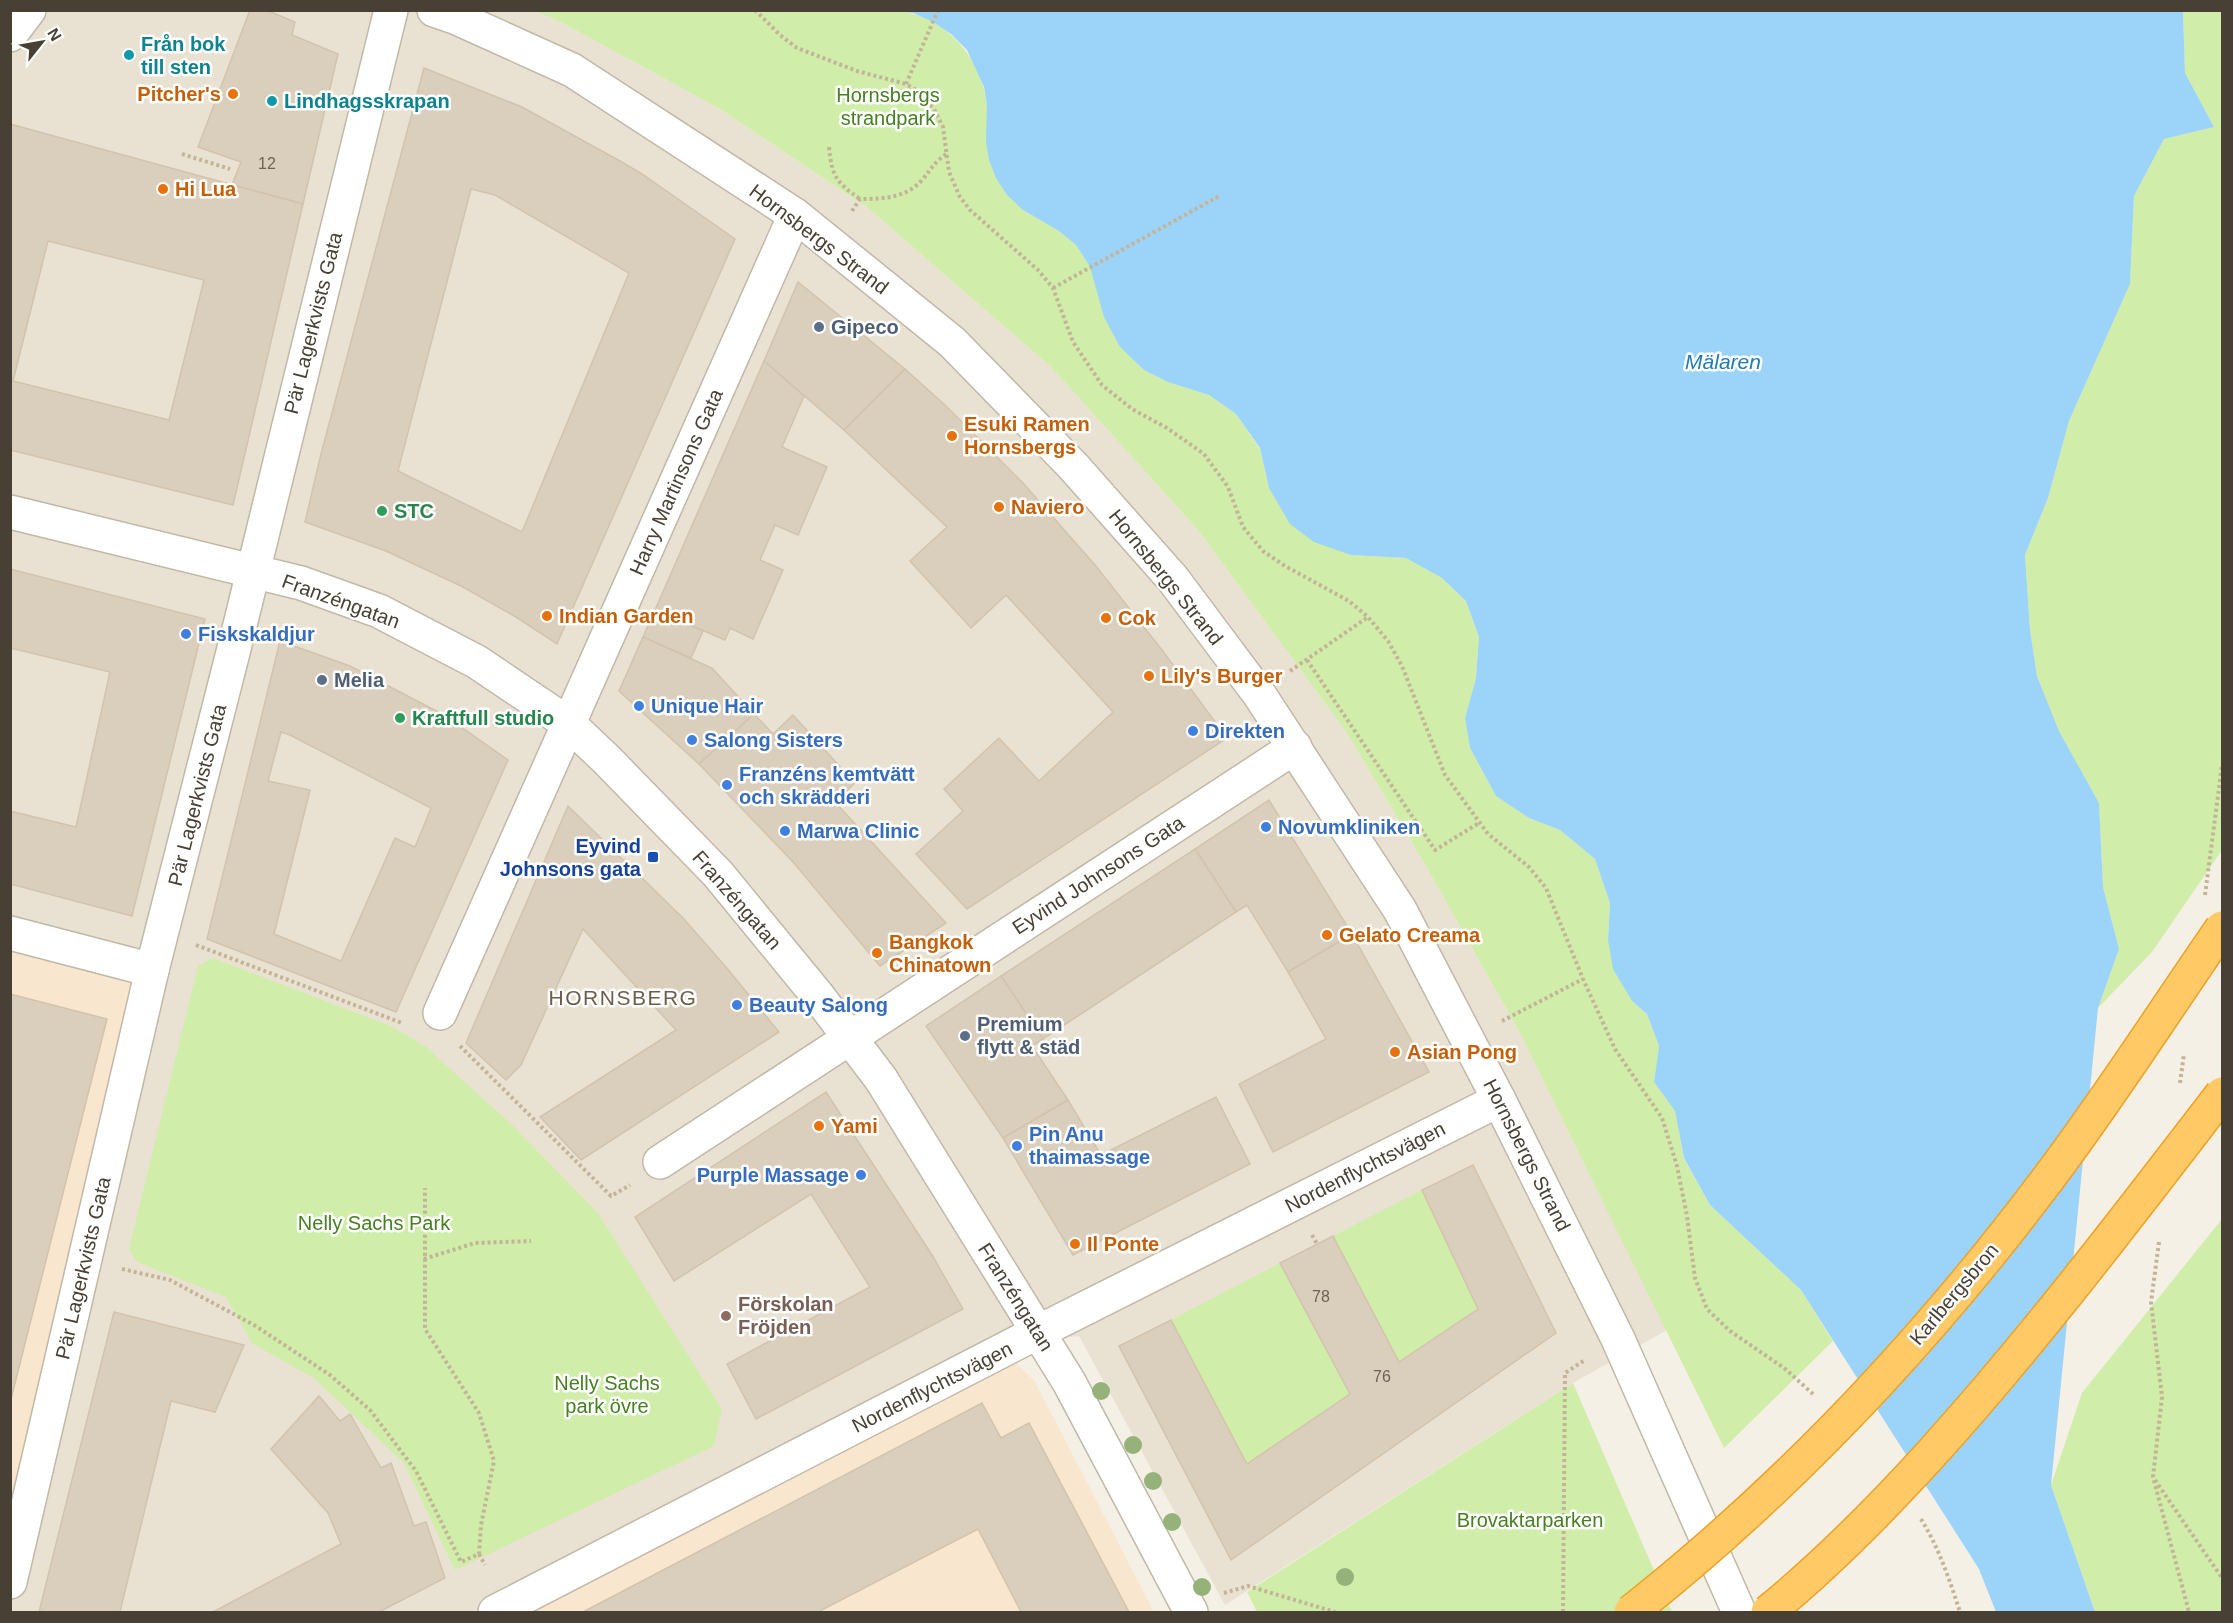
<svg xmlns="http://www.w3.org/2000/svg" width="2233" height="1623" font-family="Helvetica,sans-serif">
  <rect width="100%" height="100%" fill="#f5f0e6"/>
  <!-- residential -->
  <path fill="#e9e2d3" d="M11 11H535L561 22 720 109 868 208 1051 367 1198 530 1347 733 1422 859 1520 1033 1667 1330 1573 1383 1225 1605 1079 1336 997 1346 482 1612H11Z"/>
  <!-- commercial -->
  <g fill="#f9e6ce">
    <path d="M11 937 149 973 11 1577Z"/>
    <path d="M997 1346 1034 1380 1154 1612H482Z"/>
  </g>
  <!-- green -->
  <g fill="#d0edaa">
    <path d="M898 10C947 19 981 56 987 105L1023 210 1059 231 1076 245 1090 267 1120 347 1144 370 1168 382 1209 395 1236 414 1260 449 1269 488 1351 555 1406 558 1442 578 1466 601 1479 637 1476 678 1465 718 1470 748 1496 796 1529 818 1560 830 1595 859 1610 903 1608 940 1632 1001 1647 1014 1659 1046 1654 1082 1675 1111 1684 1159 1710 1205 1801 1290 1833 1341 1724 1448 1520 1033 1422 859 1347 733 1198 530 1051 367 868 208 720 109 561 22 535 11Z"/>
    <path d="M2183 11H2222V850L2152 952 2098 1008 2119 949 2103 887 2099 803 2059 731 2037 676 2030 630 2025 555 2048 498 2069 421 2130 284 2134 196 2164 139 2214 127 2185 73Z"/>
    <path d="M213 958 391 1026 426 1047 510 1123 598 1213 722 1409 714 1446 455 1570 404 1463 315 1379 252 1343 226 1297 137 1262 129 1249 198 966Z"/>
    <path d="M1422 1190 1478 1309 1399 1362 1333 1236Z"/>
    <path d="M2222 1219V1612H2095L2051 1485 2082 1393Z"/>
    <path d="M1280 1263 1350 1394 1247 1464 1171 1320Z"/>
    <path d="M1573 1383 1672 1612H1257L1247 1592Z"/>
  </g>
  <!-- water -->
  <path fill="#9cd3f8" d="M898 11H2183L2185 73 2214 127 2164 139 2134 196 2130 284 2069 421 2048 498 2025 555 2030 630 2037 676 2059 731 2099 803 2103 887 2119 949 2098 1008 2051 1485 2095 1612H1996L1979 1569 1801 1290 1710 1205 1684 1158 1675 1111 1654 1082 1659 1046 1647 1014 1632 1001 1613 969 1608 940 1610 903 1595 859 1560 830 1529 818 1496 796 1470 748 1465 718 1476 678 1479 637 1466 601 1442 578 1406 558 1351 555 1314 542 1290 524 1269 488 1260 448 1236 414 1209 395 1168 382 1144 370 1120 347 1104 317 1090 267 1076 245 1059 231 1023 210 1007 195 996 178 989 160 986 142 987 105 984 87 967 50 951 34 933 22 913 13Z"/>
  <!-- building -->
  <g fill="#dacebd" stroke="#d3c3ac" stroke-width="1.5" fill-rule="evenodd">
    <path d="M250 10H266L295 22 292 35 338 54 303 204 232 185 241 162 198 147Z"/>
    <path d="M424 68 522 107 620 161 642 174 735 239 557 644 516 617 463 587 386 551 305 522 321 454ZM471 189 495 195 629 273 522 532 398 471Z"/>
    <path d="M10 124 303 204 233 505 10 450ZM48 241 204 280 169 420 13 381Z"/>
    <path d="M798 282 905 369 844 430 764 361Z"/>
    <path d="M764 361 804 396 782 447 827 467 798 535 775 525 760 560 783 570 753 639 730 628 725 640 655 610Z"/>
    <path d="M905 369 946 406 1023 483 1095 565 1162 650 1227 738 967 909 916 854 963 811 944 789 999 738 1039 781 1113 712 1006 595 971 628 910 561 947 527 844 430Z"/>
    <path d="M10 569 205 619 132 916 10 884V811L76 827 110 672 10 648Z"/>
    <path d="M655 610 703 631 691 658 643 637Z"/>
    <path d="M643 637 712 668 754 714 699 764 619 691Z"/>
    <path d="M280 641 350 666 444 715 508 760 396 1012 207 939ZM281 732 290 735 431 808 415 847 395 838 341 961 274 934 310 790 268 781Z"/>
    <path d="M754 714 773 734 793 715 855 783 835 802 946 923 880 966 793 862 699 764Z"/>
    <path d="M1269 800 1352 934 1288 972 1247 905 1236 912 1195 849Z"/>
    <path d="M568 806 683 918 726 967 779 1032 581 1160 540 1117 676 1030 583 929 521 1065 506 1080 466 1043Z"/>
    <path d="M1195 849 1236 912 1043 1039 1001 976Z"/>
    <path d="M1352 934 1429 1072 1273 1152 1239 1084 1326 1039 1288 972Z"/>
    <path d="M1001 976 1043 1039 1032 1046 1068 1100 1003 1138 926 1026Z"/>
    <path d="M10 994 107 1019 10 1403Z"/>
    <path d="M826 1092 932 1255 963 1309 756 1419 727 1364 870 1287 811 1194 674 1281 635 1217Z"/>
    <path d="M1216 1097 1250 1164 1073 1255 1003 1138 1068 1100 1101 1155Z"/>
    <path d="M1473 1165 1556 1333 1231 1560 1119 1346 1171 1320 1247 1464 1350 1394 1280 1263 1333 1236 1399 1362 1478 1309 1422 1190Z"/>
    <path d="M114 1312 244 1345 215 1412 171 1401 120 1612H39Z"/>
    <path d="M319 1396 340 1421 350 1414 381 1468 391 1463 414 1526 426 1522 445 1578 379 1612H213L341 1544 328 1513 271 1449Z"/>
    <path d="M982 1403 1001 1438 1029 1423 1129 1612H1021L978 1529 818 1612H583Z"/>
  </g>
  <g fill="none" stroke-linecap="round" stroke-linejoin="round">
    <!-- minor casing -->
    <g stroke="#c1b8a7" stroke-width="36">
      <g id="minor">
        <path d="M434 10 457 18 572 70 795 215 952 342 1073 466 1173 579 1259 694 1400 910 1499 1100 1618 1339 1739 1612"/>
        <path d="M10 35 29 10"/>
        <path d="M10 512 301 583 379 611 477 662 569 724 606 759 718 874 818 996 881 1079 1069 1382 1191 1612"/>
        <path d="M10 933 152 970"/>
        <path d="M440 1013 795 215"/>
        <path d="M660 1162 1295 747"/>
        <path d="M10 1582 152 970 241 621 391 10"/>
        <path d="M495 1612 1038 1332 1499 1100"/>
      </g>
    </g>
    <!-- path -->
    <g stroke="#c4b497" stroke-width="4" stroke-dasharray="3 3" stroke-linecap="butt">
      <path d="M755 10 780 35 797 48 857 71 906 84 918 91 934 109 943 127 949 172 960 197 970 210 1038 270 1053 288 1073 342 1102 385 1132 409 1167 428 1204 454 1228 487 1243 527 1263 551 1285 566 1349 601 1368 617 1388 641 1402 666 1445 775 1488 834 1529 867 1546 888 1583 979 1615 1049 1662 1118 1677 1166 1687 1216 1695 1278 1707 1309 1730 1331 1784 1368 1813 1394"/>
      <path d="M906 84 938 10"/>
      <path d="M829 147C832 177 836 182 860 199"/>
      <path d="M182 154 230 169"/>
      <path d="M852 211 860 199C883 199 907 198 923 179 932 168 934 163 946 154"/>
      <path d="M1053 288 1221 195"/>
      <path d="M1307 660 1435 850 1479 823"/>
      <path d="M1290 671 1368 617"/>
      <path d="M2205 895 2222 765"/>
      <path d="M196 945 402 1023"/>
      <path d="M1502 1021 1583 979"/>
      <path d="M460 1046 611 1196 630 1185"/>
      <path d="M2180 1083 2184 1054"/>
      <path d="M1312 1235 1317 1244"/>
      <path d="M2159 1242 2151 1302 2162 1397 2153 1477 2189 1612"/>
      <path d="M424 1259 475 1243 531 1241"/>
      <path d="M122 1269 170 1280 254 1325 330 1375 370 1410 416 1471 461 1562 479 1554 481 1525 494 1461 479 1413 425 1329V1188"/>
      <path d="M2155 1480 2222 1578"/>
      <path d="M1921 1519C1939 1548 1950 1581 1960 1612"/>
      <path d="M479 1554 485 1565"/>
      <path d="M1224 1593 1248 1586 1335 1612"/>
      <path d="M1563 1612 1565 1373 1585 1360"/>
    </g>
    <!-- minor -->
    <use href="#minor" stroke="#fff" stroke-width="33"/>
    <!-- highway-bridge casing -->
    <g stroke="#eda227" stroke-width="36" stroke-linecap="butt">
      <g id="highway-bridge">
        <path d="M1631 1612C1793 1484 1936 1330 2059 1164 2116 1087 2168 1006 2222 928"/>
        <path d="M1768 1612C1827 1564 1880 1510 1931 1454 2035 1339 2128 1216 2222 1094"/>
      </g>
    </g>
    <!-- highway-bridge -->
    <use href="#highway-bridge" stroke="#ffca66" stroke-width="33"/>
  </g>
  <!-- trees -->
  <g fill="#95b27a">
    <circle cx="1101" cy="1391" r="9"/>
    <circle cx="1133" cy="1445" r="9"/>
    <circle cx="1153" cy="1481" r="9"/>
    <circle cx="1172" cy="1522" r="9"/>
    <circle cx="1345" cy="1577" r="9"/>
    <circle cx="1202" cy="1587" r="9"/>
  </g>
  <!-- markers -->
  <g fill="#0f9aa8" stroke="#fff" stroke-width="2">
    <circle cx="129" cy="55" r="6"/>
    <circle cx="272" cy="101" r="6"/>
  </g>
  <g fill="#e8710a" stroke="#fff" stroke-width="2">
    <circle cx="233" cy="94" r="6"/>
    <circle cx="163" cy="189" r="6"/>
    <circle cx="952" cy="436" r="6"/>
    <circle cx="999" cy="507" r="6"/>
    <circle cx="547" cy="616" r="6"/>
    <circle cx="1106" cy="618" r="6"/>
    <circle cx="1149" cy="676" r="6"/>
    <circle cx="1327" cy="935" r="6"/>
    <circle cx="877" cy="953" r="6"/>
    <circle cx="1395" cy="1052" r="6"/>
    <circle cx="819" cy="1126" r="6"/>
    <circle cx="1075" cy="1244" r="6"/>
  </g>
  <g fill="#5c6f8a" stroke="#fff" stroke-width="2">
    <circle cx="819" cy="327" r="6"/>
    <circle cx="322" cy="680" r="6"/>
    <circle cx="965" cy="1036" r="6"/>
  </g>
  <g fill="#2e9e5b" stroke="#fff" stroke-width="2">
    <circle cx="382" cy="511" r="6"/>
    <circle cx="400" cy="718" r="6"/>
  </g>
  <g fill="#3f7fe0" stroke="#fff" stroke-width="2">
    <circle cx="186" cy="634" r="6"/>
    <circle cx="639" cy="706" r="6"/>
    <circle cx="1193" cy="731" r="6"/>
    <circle cx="692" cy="740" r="6"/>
    <circle cx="727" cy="785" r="6"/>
    <circle cx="1266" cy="827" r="6"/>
    <circle cx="785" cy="831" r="6"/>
    <circle cx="737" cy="1005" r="6"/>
    <circle cx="1017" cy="1146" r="6"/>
    <circle cx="861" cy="1175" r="6"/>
  </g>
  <rect fill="#1a4fb4" stroke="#fff" stroke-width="2" x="647" y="851" width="12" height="12" rx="3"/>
  <circle fill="#8d6e63" stroke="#fff" stroke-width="2" cx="726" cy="1316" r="6"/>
  <g text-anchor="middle" stroke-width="5" stroke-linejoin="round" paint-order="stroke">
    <!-- number labels -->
    <g font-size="16" fill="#6c6456">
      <text x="267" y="169">12</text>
      <text x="1321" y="1302">78</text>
      <text x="1382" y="1382">76</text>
    </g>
    <!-- culture labels -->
    <g font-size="20" font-weight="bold" fill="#0d838f" stroke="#fff" text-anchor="start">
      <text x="141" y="51">Från bok<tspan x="141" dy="23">till sten</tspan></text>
      <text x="284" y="108">Lindhagsskrapan</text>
    </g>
    <!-- food labels -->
    <g font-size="20" font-weight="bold" fill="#c56008" stroke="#fff" text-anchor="start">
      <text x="221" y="101" text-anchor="end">Pitcher's</text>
      <text x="175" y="196">Hi Lua</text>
      <text x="964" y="431">Esuki Ramen<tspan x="964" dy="23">Hornsbergs</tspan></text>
      <text x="1011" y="514">Naviero</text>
      <text x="559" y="623">Indian Garden</text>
      <text x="1118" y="625">Cok</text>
      <text x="1161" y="683">Lily's Burger</text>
      <text x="1339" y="942">Gelato Creama</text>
      <text x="889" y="949">Bangkok<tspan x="889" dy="23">Chinatown</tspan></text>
      <text x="1407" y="1059">Asian Pong</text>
      <text x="831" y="1133">Yami</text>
      <text x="1087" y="1251">Il Ponte</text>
    </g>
    <!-- park labels -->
    <g font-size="20" fill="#468021" stroke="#fff">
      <text x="888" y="102">Hornsbergs<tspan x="888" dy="23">strandpark</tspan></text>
      <text x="374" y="1230">Nelly Sachs Park</text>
      <text x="607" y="1390">Nelly Sachs<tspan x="607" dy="23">park övre</tspan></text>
      <text x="1530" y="1527">Brovaktarparken</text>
    </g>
    <!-- street labels -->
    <g font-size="20" fill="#484034" stroke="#fff">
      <text transform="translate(819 239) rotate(37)" y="7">Hornsbergs Strand</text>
      <text transform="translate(313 323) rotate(-76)" y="7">Pär Lagerkvists Gata</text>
      <text transform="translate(676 482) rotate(-66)" y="7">Harry Martinsons Gata</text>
      <text transform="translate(1166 577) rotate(51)" y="7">Hornsbergs Strand</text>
      <text transform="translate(341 601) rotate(20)" y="7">Franzéngatan</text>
      <text transform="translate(197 795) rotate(-76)" y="7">Pär Lagerkvists Gata</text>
      <text transform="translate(1098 875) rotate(-33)" y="7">Eyvind Johnsons Gata</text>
      <text transform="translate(737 900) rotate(49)" y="7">Franzéngatan</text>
      <text transform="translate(1527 1155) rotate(63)" y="7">Hornsbergs Strand</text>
      <text transform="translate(1365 1167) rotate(-27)" y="7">Nordenflychtsvägen</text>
      <text transform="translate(83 1268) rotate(-77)" y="7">Pär Lagerkvists Gata</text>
      <text transform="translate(1954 1294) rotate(-50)" y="7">Karlbergsbron</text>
      <text transform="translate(1016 1297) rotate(58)" y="7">Franzéngatan</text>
      <text transform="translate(932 1387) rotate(-27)" y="7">Nordenflychtsvägen</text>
    </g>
    <!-- service labels -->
    <g font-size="20" font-weight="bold" fill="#4e5e75" stroke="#fff" text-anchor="start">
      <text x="831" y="334">Gipeco</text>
      <text x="334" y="687">Melia</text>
      <text x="977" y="1031">Premium<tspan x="977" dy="23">flytt &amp; städ</tspan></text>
    </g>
    <!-- leisure labels -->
    <g font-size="20" font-weight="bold" fill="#27864d" stroke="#fff" text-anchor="start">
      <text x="394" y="518">STC</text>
      <text x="412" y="725">Kraftfull studio</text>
    </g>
    <!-- shop labels -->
    <g font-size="20" font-weight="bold" fill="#366cbe" stroke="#fff" text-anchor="start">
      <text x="198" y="641">Fiskskaldjur</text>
      <text x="651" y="713">Unique Hair</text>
      <text x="1205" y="738">Direkten</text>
      <text x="704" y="747">Salong Sisters</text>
      <text x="739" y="781">Franzéns kemtvätt<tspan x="739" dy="23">och skrädderi</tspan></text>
      <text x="1278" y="834">Novumkliniken</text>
      <text x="797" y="838">Marwa Clinic</text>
      <text x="749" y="1012">Beauty Salong</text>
      <text x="1029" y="1141">Pin Anu<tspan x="1029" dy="23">thaimassage</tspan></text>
      <text x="849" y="1182" text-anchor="end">Purple Massage</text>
    </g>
    <!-- transit labels -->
    <g font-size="20" font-weight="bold" fill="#164399" stroke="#fff" text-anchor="end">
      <text x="641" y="853">Eyvind<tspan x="641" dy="23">Johnsons gata</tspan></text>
    </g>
    <!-- education labels -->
    <g font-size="20" font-weight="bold" fill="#785e54" stroke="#fff" text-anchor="start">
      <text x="738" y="1311">Förskolan<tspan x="738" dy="23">Fröjden</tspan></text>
    </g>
    <!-- water labels -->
    <g font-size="21" font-style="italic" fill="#217ab6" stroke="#fff">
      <text x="1723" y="369">Mälaren</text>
    </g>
    <!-- neighbourhood labels -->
    <g font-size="21" letter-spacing="1.5" fill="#6c5e4a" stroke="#fff">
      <text x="623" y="1005">HORNSBERG</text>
    </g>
  </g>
  <!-- border -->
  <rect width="2233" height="1623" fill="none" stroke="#484034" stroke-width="24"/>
  <!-- north arrow -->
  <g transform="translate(42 42) rotate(59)" stroke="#ffffff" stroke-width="4.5" paint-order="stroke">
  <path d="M0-4.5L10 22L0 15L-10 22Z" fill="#484034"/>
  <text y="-9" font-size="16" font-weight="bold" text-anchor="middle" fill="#484034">N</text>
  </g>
</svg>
